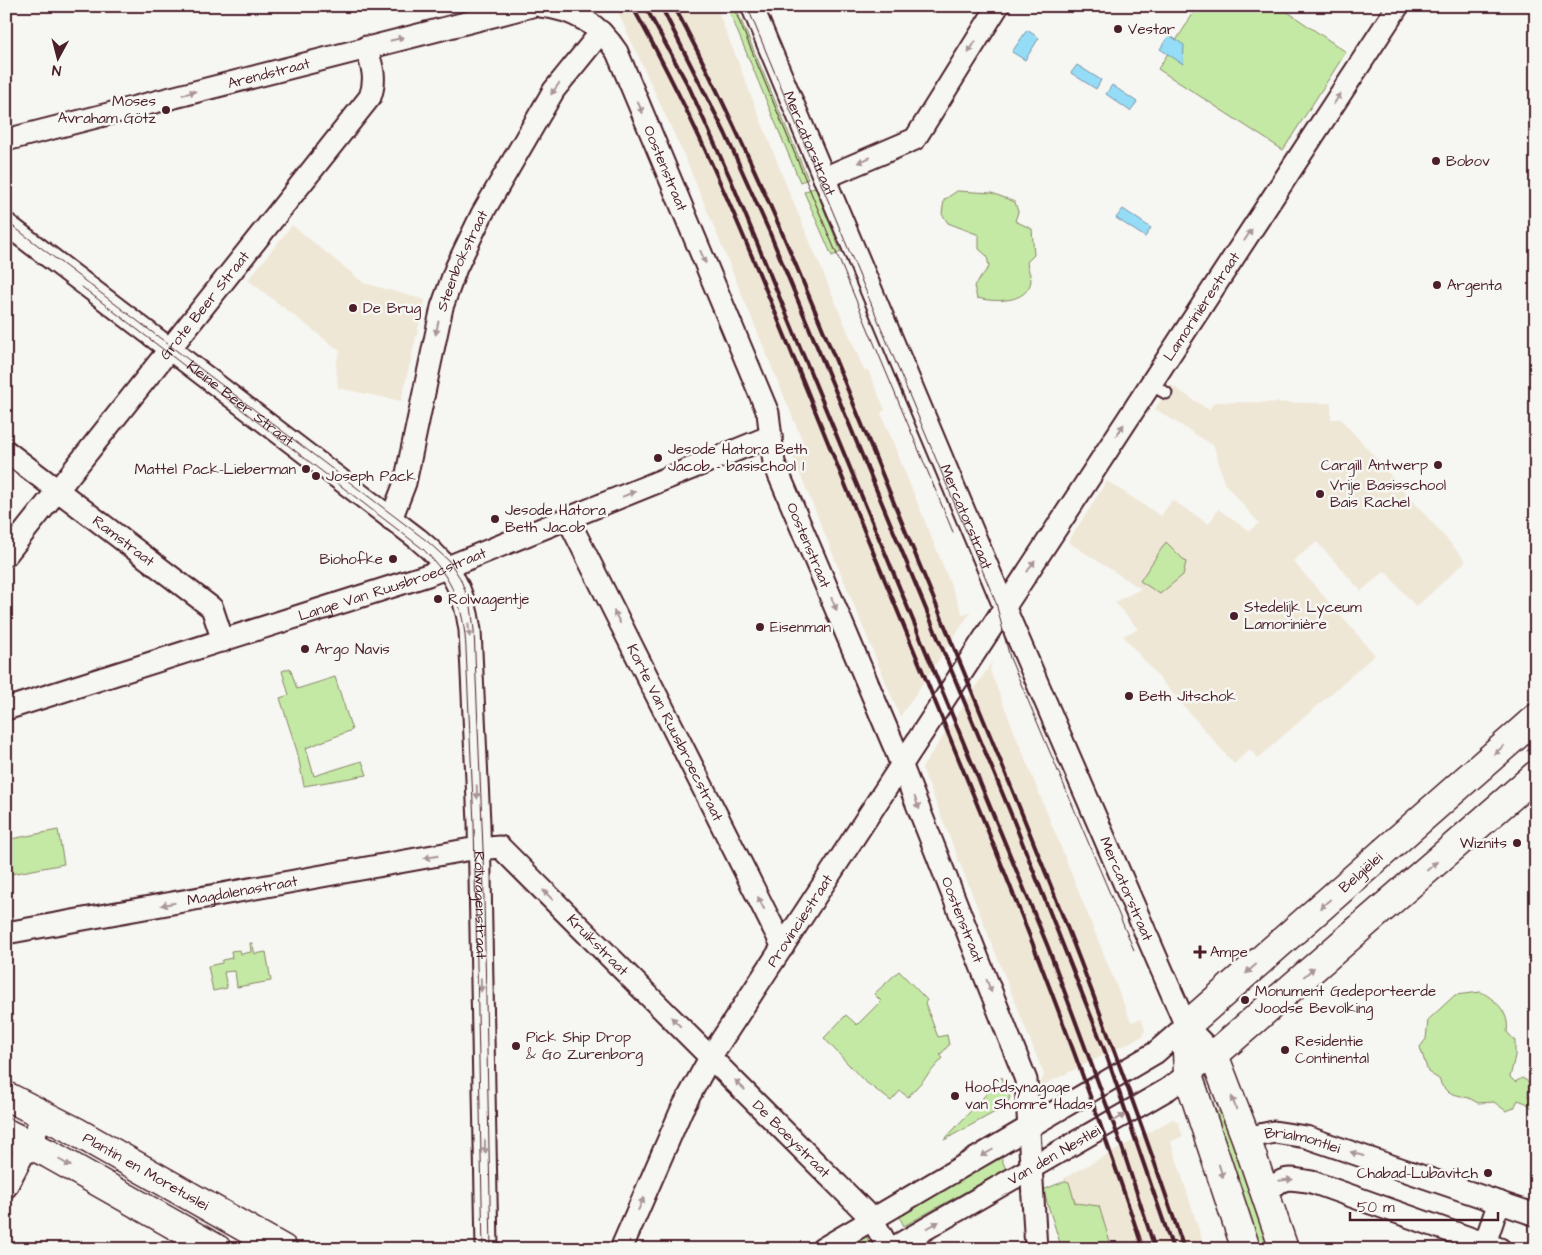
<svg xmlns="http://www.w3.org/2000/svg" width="1542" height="1255" font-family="'Architects Daughter',sans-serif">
  <rect width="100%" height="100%" fill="#f6f6f2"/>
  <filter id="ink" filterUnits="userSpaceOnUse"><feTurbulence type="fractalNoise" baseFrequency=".02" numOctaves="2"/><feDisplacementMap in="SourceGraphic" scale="10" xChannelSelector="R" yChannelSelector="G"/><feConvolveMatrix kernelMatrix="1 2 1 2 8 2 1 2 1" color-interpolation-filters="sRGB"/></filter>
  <g filter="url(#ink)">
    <!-- built -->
    <g fill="#efe7d6">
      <path d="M615 6H716L787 187 864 370H868L885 410 881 413 963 615 971 612 900 717 791 452 805 447 687 162Z"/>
      <path d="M292 225 364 283 425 300 401 401 338 388 336 363 340 351 248 280Z"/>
      <path d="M1171 385 1209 410 1214 402 1331 403V419H1341L1466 561 1416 607 1385 571 1361 591 1317 542 1293 561 1375 655 1258 758 1250 749 1234 764 1123 636 1138 629 1115 602 1141 589 1068 542 1107 481 1161 516 1172 500 1209 524 1218 509 1249 531 1259 523 1224 483 1214 446 1155 409Z"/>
      <path d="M992 662 990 671 1131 1022 1141 1019 1145 1029 1143 1036 1039 1087 1044 1075 922 768Z"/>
      <path d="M1173 1119 1178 1122 1183 1136 1171 1142 1205 1249H1112L1099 1206 1075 1203 1069 1182 1065 1181 1064 1178Z"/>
    </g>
    <!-- green -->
    <g fill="#c4e9a4" stroke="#878468">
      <path d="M727 6H735L808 179 800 182Z"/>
      <path d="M1198 6H1279L1346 52 1283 150 1158 69Z"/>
      <path d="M815 187 841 252 832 256 804 192Z"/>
      <path d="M957 191 992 193 1015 202 1018 212 1015 221 1032 229 1034 255 1027 262C1027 268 1031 275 1031 281 1027 304 994 302 977 298L974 286 989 267 987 256 979 249V235L948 223 942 214 944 200Z"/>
      <path d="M1166 542 1186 562 1183 575 1160 594 1140 581Z"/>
      <path d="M290 668 297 689 335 677 352 730 306 748 314 776 362 761 367 775 304 786 297 751 280 698 289 695 282 671Z"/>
      <path d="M58 830 64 864 6 875V840Z"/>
      <path d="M250 943H252L255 954 266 952 271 981 237 987 235 971 224 972 227 988 213 991 208 966 222 963V960L232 958 231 951 240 950 241 954 251 952Z"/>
      <path d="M899 971 927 1000 925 1003 938 1037 947 1035 949 1045 940 1055 943 1058 908 1097 900 1091 891 1101 863 1080 824 1038 846 1015 857 1025 881 1001 874 994Z"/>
      <path d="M1481 992C1496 1000 1510 1013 1507 1032L1515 1041V1056L1510 1077 1515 1082 1522 1078 1529 1082 1528 1097 1536 1094V1111L1526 1103 1518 1100 1514 1108 1506 1111 1494 1102 1478 1103 1469 1098 1449 1093 1442 1086 1439 1079 1428 1072 1420 1047 1426 1039 1428 1020 1455 995Z"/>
      <path d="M1002 1077 1010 1097 1006 1106 944 1140Z"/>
      <path d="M1225 1107 1275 1249H1258L1213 1115Z"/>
      <path d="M1001 1158 1006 1169 904 1226 898 1214Z"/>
      <path d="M1065 1181 1069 1182 1075 1203 1099 1206 1112 1249H1062L1043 1190Z"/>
      <path d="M865 1235 872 1246 866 1249H841Z"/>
    </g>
    <!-- water -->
    <g fill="#95ddf7" stroke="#7791a5">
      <path d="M1027 30 1039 38 1025 60 1012 52Z"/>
      <path d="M1169 35 1184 45 1183 64 1160 49Z"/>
      <path d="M1077 65 1101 80 1096 89 1071 73Z"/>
      <path d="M1112 85 1137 102 1130 111 1106 94Z"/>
      <path d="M1123 209 1151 228 1145 237 1116 218Z"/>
    </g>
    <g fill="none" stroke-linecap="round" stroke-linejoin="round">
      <!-- lane casing -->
      <g stroke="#4a1f2b" stroke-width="15">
        <path id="lane" d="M1150 384 1166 393"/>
      </g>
      <!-- street casing -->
      <g stroke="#4a1f2b" stroke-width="25">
        <g id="street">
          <path id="s1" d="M540 6C573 9 599 24 617 52L768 413 774 463 894 746 1026 1080 1036 1249"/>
          <path id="s2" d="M752 6 1004 606 1186 1026 1214 1055 1168 1089 891 1249"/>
          <path id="s3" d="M6 140 532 6"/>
          <path d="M824 178 915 139 998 6"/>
          <path id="s4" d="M6 224 418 539C451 566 464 588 470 630L479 823 487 1249"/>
          <path id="s5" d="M6 451 212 608 223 641"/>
          <path id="s6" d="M391 519 405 483 442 307 456 268 482 214 554 90 601 32"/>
          <path id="s7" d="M568 519 783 947"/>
          <path id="s8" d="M6 555 370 97C377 78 372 66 366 47"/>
          <path id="s9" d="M6 709 428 575 771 436"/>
          <path id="s10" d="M6 933 466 850 500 847 872 1219 889 1249"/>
          <path id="s11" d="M1246 1138 1274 1132 1306 1137 1536 1215"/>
          <path d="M6 1187 44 1115"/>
          <path d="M1265 1195C1283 1175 1288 1178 1312 1182L1500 1249"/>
          <path d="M1485 1243 1499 1202"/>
          <path id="s12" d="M621 1249 682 1109 711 1056 1398 6"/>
          <path d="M822 1249 1155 1053 1186 1026"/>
        </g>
      </g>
      <!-- secondary casing -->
      <g stroke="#4a1f2b" stroke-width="31">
        <g id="secondary">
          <path id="s13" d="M6 1096 75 1131 283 1249"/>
          <path d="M6 1133 49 1154 217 1249"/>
          <path id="s14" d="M1246 1249 1188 1075 1186 1026 1536 718"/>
          <path d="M1284 1249 1246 1138 1214 1055 1536 775"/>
        </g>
      </g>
      <!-- lane -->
      <use href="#lane" stroke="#f6f6f2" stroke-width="11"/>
      <!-- street -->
      <use href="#street" stroke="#f6f6f2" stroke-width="21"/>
      <!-- secondary -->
      <use href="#secondary" stroke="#f6f6f2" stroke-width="28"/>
      <!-- tram -->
      <g stroke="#4a1f2b" stroke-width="1">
        <path d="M733 6 953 532"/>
        <path d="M747 6 996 603 1010 658 1134 950"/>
        <path d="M6 221 427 541 449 561 460 578 471 606 474 630 483 849 491 1249"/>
        <path d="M82 287 423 549C453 579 464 607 466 649L474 824 483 1249"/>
        <path d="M1527 751 1536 743"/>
      </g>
      <!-- rail -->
      <g stroke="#4a1f2b" stroke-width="4">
        <path d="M632 6C722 165 784 338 854 506 956 752 1060 996 1143 1249"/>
        <path d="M645 6 690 89 731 180 1048 947 1122 1147 1155 1249"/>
        <path d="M661 6 725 133 769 231 1011 814 1106 1054 1173 1249"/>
        <path d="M674 6C763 173 831 350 903 525 1003 765 1102 1002 1184 1249"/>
      </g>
    </g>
    <!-- one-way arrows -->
    <defs><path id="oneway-solid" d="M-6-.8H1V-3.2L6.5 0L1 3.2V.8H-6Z" transform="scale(1.25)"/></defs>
    <g fill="#a99598">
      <use href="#oneway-solid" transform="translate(397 39) rotate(-14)"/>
      <use href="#oneway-solid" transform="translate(972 47) rotate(122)"/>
      <use href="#oneway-solid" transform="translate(555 89) rotate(126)"/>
      <use href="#oneway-solid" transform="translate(189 93) rotate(-15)"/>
      <use href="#oneway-solid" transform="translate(1337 99) rotate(-57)"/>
      <use href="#oneway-solid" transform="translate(640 107) rotate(67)"/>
      <use href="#oneway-solid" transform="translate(864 160) rotate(157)"/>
      <use href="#oneway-solid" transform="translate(1248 235) rotate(-57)"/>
      <use href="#oneway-solid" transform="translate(703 257) rotate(67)"/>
      <use href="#oneway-solid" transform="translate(437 328) rotate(102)"/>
      <use href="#oneway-solid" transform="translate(1120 430) rotate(-57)"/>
      <use href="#oneway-solid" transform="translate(629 494) rotate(-22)"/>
      <use href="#oneway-solid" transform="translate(1031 566) rotate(-57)"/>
      <use href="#oneway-solid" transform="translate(834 604) rotate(67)"/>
      <use href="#oneway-solid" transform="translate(617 617) rotate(-117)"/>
      <use href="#oneway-solid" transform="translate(469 630) rotate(84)"/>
      <use href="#oneway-solid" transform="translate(1499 750) rotate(139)"/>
      <use href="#oneway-solid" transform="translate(477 792) rotate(87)"/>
      <use href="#oneway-solid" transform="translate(917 803) rotate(69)"/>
      <use href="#oneway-solid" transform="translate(431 857) rotate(170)"/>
      <use href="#oneway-solid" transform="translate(1432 866) rotate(-41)"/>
      <use href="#oneway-solid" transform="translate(548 895) rotate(-135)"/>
      <use href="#oneway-solid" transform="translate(761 903) rotate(-117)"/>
      <use href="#oneway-solid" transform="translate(168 904) rotate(170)"/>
      <use href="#oneway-solid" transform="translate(1325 904) rotate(139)"/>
      <use href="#oneway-solid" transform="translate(1251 969) rotate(138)"/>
      <use href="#oneway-solid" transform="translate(1309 972) rotate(-41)"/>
      <use href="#oneway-solid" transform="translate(481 985) rotate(89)"/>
      <use href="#oneway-solid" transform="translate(989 986) rotate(69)"/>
      <use href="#oneway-solid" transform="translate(676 1022) rotate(-135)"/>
      <use href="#oneway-solid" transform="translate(740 1085) rotate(-135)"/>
      <use href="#oneway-solid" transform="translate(1234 1103) rotate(-110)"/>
      <use href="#oneway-solid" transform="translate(1119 1118) rotate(-30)"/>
      <use href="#oneway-solid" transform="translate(485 1147) rotate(89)"/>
      <use href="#oneway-solid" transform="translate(987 1153) rotate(150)"/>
      <use href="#oneway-solid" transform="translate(1357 1154) rotate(-162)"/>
      <use href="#oneway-solid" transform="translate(65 1163) rotate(30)"/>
      <use href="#oneway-solid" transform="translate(1221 1171) rotate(72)"/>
      <use href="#oneway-solid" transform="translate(1286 1180) rotate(-6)"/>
      <use href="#oneway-solid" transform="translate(641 1204) rotate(-66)"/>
      <use href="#oneway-solid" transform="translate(933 1225) rotate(-30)"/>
    </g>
  </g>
  <!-- markers -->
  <g fill="#4a1f2b" stroke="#f6f6f2" stroke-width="2">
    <circle cx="1118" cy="29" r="5"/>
    <circle cx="166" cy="110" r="5"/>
    <circle cx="1436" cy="161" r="5"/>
    <circle cx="1437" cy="285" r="5"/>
    <circle cx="353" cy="308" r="5"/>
    <circle cx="658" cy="458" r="5"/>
    <circle cx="1438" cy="465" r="5"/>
    <circle cx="306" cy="469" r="5"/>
    <circle cx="316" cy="476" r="5"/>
    <circle cx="1320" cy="494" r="5"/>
    <circle cx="495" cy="519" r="5"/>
    <circle cx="393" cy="559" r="5"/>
    <circle cx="438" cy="599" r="5"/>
    <circle cx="1234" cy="616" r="5"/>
    <circle cx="760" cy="627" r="5"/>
    <circle cx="305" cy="649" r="5"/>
    <circle cx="1129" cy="696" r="5"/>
    <circle cx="1517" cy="843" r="5"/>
    <path d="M1197.5 944.5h5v5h5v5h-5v5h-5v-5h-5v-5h5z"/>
    <circle cx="1245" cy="1000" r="5"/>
    <circle cx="516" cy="1046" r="5"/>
    <circle cx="1285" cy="1050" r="5"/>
    <circle cx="955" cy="1096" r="5"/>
    <circle cx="1488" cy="1173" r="5"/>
  </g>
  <g text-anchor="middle" stroke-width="5" stroke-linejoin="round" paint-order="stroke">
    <!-- poi labels -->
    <g font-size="15" fill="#4a1f2b" stroke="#f6f6f2" text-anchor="start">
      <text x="1128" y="34">Vestar</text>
      <text x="156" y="106" text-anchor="end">Moses<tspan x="156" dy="17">Avraham Götz</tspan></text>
      <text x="1446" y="166">Bobov</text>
      <text x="1447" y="290">Argenta</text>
      <text x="363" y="313">De Brug</text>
      <text x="668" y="454">Jesode Hatora Beth<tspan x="668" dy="17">Jacob - basischool 1</tspan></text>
      <text x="1428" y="470" text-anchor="end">Cargill Antwerp</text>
      <text x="296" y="474" text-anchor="end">Mattel Pack-Lieberman</text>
      <text x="326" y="481">Joseph Pack</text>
      <text x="1330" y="490">Vrije Basisschool<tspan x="1330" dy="17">Bais Rachel</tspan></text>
      <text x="505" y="515">Jesode Hatora<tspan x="505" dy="17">Beth Jacob</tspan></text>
      <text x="383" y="564" text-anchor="end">Biohofke</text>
      <text x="448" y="604">Rolwagentje</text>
      <text x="1244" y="612">Stedelijk Lyceum<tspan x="1244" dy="17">Lamorinière</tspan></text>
      <text x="770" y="632">Eisenman</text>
      <text x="315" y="654">Argo Navis</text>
      <text x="1139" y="701">Beth Jitschok</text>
      <text x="1507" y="848" text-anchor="end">Wiznits</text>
      <text x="1210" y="957">Ampe</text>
      <text x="1255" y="996">Monument Gedeporteerde<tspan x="1255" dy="17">Joodse Bevolking</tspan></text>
      <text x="526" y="1042">Pick Ship Drop<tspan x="526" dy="17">&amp; Go Zurenborg</tspan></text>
      <text x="1295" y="1046">Residentie<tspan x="1295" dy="17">Continental</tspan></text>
      <text x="965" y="1092">Hoofdsynagoge<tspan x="965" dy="17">van Shomre Hadas</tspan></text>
      <text x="1478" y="1178" text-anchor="end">Chabad-Lubavitch</text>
    </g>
    <!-- street labels -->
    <g font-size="15" fill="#4a1f2b" stroke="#f6f6f2">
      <text dy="5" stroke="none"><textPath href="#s3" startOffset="271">Arendstraat</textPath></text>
      <text dy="5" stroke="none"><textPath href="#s2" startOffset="149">Mercatorstraat</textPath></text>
      <text dy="5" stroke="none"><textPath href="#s1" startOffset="219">Oostenstraat</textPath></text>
      <text dy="5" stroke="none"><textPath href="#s6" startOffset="269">Steenbokstraat</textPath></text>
      <text dy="5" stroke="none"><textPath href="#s8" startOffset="319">Grote Beer Straat</textPath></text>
      <text dy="5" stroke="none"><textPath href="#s12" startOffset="1109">Lamorinièrestraat</textPath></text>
      <text dy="5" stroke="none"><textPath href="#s4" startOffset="295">Kleine Beer Straat</textPath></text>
      <text dy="5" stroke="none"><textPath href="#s2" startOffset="554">Mercatorstraat</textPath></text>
      <text dy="5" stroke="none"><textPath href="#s5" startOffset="148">Ramstraat</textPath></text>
      <text dy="5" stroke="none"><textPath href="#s1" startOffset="624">Oostenstraat</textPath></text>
      <text dy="5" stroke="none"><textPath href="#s9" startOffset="406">Lange Van Ruusbroecstraat</textPath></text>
      <text dy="5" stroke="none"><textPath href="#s7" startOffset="239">Korte Van Ruusbroecstraat</textPath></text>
      <text dy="5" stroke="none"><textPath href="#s14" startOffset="465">Belgiëlei</textPath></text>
      <text dy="5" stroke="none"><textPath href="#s2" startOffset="959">Mercatorstraat</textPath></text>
      <text dy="5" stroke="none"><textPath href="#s10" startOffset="240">Magdalenastraat</textPath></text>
      <text dy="5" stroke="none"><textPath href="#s4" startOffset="902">Rolwagenstraat</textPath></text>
      <text dy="5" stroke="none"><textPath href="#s12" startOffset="375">Provinciestraat</textPath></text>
      <text dy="5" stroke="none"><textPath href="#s1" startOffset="1029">Oostenstraat</textPath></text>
      <text dy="5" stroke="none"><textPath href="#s10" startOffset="640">Kruikstraat</textPath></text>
      <text dy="5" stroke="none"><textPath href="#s10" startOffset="914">De Boeystraat</textPath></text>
      <text dy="5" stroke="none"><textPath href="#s11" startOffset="58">Brialmontlei</textPath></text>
      <text transform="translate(1054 1155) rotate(-30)" y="5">Van den Nestlei</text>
      <text dy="5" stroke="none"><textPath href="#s13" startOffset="159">Plantin en Moretuslei</textPath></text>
    </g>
  </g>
  <!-- margin -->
  <rect width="1542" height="1255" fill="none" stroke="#f6f6f2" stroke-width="25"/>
  <rect x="12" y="12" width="1517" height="1230" fill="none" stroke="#4a1f2b" stroke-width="2" filter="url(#ink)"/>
  <!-- north arrow -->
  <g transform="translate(58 58) rotate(187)" stroke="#f6f6f2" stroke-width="4" paint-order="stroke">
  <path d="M0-4L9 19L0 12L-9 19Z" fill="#4a1f2b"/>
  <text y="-8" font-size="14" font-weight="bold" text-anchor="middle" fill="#4a1f2b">N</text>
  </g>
  <!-- scale -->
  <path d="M1350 1212v8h148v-8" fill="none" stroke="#4a1f2b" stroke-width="2.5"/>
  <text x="1357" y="1212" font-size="15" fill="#4a1f2b" stroke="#f6f6f2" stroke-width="4" paint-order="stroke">50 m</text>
</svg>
